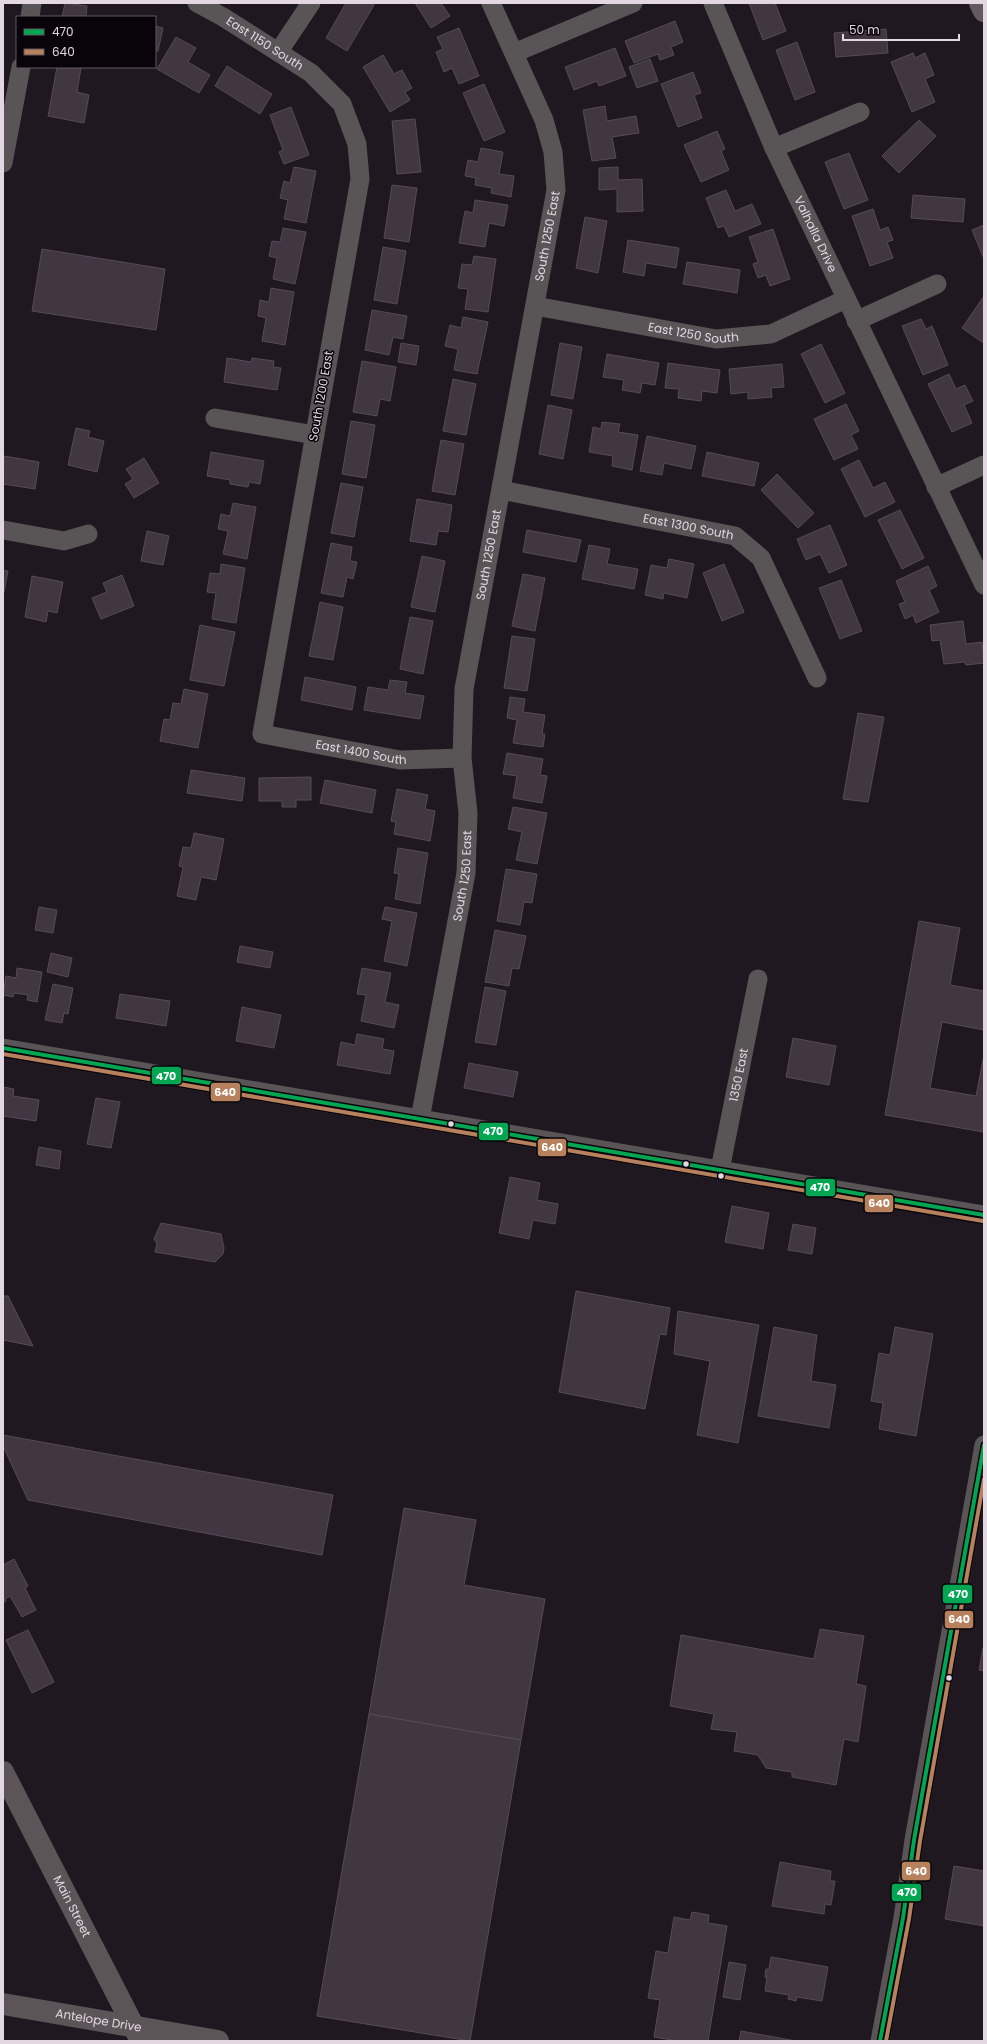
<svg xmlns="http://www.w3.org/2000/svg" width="987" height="2044" font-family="Poppins,sans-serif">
  <rect width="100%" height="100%" fill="#201820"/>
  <!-- building -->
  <g fill="#423642" stroke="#544c53">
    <path d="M65 3 87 6 86 17H62Z"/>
    <path d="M346 3H370L374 5 347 51 326 38Z"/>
    <path d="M415 3H441L450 16 431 28Z"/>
    <path d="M749 3H775L786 31 763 40Z"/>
    <path d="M675 21 683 42 671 47 674 55 660 60 658 54 634 63 625 41Z"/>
    <path d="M155 26 163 28 158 51H155Z"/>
    <path d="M459 28 479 76 459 84 452 68 444 72 436 52 443 49 437 37Z"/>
    <path d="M886 29 888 53 836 57 834 33Z"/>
    <path d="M176 37 196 48 188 62 210 75 199 93 157 69Z"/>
    <path d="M797 42 815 92 795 100 776 50Z"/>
    <path d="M615 48 626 76 599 86 597 81 574 90 565 67Z"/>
    <path d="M913 53 915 58 925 53 934 75 925 79 935 102 912 112 891 62Z"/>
    <path d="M383 55 394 74 402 70 412 88 405 92 410 100 390 112 363 67Z"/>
    <path d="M650 59 658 81 637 88 629 67Z"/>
    <path d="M227 66 272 94 260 114 215 86Z"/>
    <path d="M57 67 81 68 77 92 89 95 84 123 48 116Z"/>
    <path d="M693 72 701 93 694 95 702 118 678 127 661 84Z"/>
    <path d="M484 84 505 132 484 141 463 93Z"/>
    <path d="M605 106 607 121 636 116 639 133 612 137 616 158 592 161 583 110Z"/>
    <path d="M291 107 309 155 284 164 279 152 283 150 270 115Z"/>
    <path d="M415 119 421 172 397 174 392 121Z"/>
    <path d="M919 120 936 136 899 173 882 156Z"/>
    <path d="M717 131 725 149 721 151 729 170 701 182 684 145Z"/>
    <path d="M481 148 503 152 499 174 514 176 511 197 491 193 492 188 475 185 476 178 465 176 468 160 478 162Z"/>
    <path d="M849 153 868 200 844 209 825 162Z"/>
    <path d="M294 167 316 171 306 223 284 219 288 200 280 198 284 181 290 183Z"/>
    <path d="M618 167V180L642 179 643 211 617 212V189L599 190V168Z"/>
    <path d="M392 185 417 188 409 242 384 238Z"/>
    <path d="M726 190 735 211 752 204 761 224 729 237 724 226 718 228 706 198Z"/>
    <path d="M913 195 965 199 963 222 911 218Z"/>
    <path d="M475 200 508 205 504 226 489 223 485 247 459 243 465 211 473 213Z"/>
    <path d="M873 209 880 230 888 227 893 240 887 242 893 258 870 266 852 216Z"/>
    <path d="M585 217 607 221 598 273 576 268Z"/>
    <path d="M984 225V259L972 230Z"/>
    <path d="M283 228 306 232 295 284 273 279 277 258 269 256 272 241 280 242Z"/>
    <path d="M773 229 790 279 770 286 766 275 758 278 753 264 758 262 749 237Z"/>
    <path d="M628 240 679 248 676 268 646 263 644 276 623 272Z"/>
    <path d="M383 247 406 251 397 304 374 300Z"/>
    <path d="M42 249 165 269 156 330 32 311Z"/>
    <path d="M474 256 496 259 488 312 465 309 468 289 458 288 462 264 472 265Z"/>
    <path d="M687 262 740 270 737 293 683 284Z"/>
    <path d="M271 288 294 292 285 345 262 341 266 318 258 316 260 300 269 302Z"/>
    <path d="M984 296V340L982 342 962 328Z"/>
    <path d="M372 310 407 316 403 339 393 337 389 355 365 350Z"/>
    <path d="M463 317 488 322 477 374 454 370 458 349 445 346 450 325 461 328Z"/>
    <path d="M921 319 926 329 932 326 948 365 923 375 902 326Z"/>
    <path d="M401 343 419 346 416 365 398 362Z"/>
    <path d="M560 343 582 347 573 399 551 395Z"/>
    <path d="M821 344 845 393 825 403 801 354Z"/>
    <path d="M607 354 659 363 655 385 642 383 640 393 622 390 624 380 603 377Z"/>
    <path d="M227 358 251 362 252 358 274 361 273 367 281 368 277 390 224 382Z"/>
    <path d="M362 361 396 367 390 401 380 399 377 416 353 412Z"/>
    <path d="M668 363 720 370 717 393 702 391 701 401 678 398 679 389 665 388Z"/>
    <path d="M782 364 784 387 771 388 772 397 748 399V392L731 394 729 369Z"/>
    <path d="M949 374 956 389 965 385 973 401 964 405 972 423 952 432 928 384Z"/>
    <path d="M453 379 476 384 466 435 443 431Z"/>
    <path d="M846 404 859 431 851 435 858 449 834 460 814 419Z"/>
    <path d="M548 405 572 410 563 459 539 454Z"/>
    <path d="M351 421 375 425 366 478 342 474Z"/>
    <path d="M602 422 620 424 618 432 638 435 632 470 612 466 613 456 589 452 593 427 601 429Z"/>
    <path d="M76 428 90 431 88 437 104 441 97 472 68 465Z"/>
    <path d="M647 436 696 446 691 469 664 463 662 475 640 471Z"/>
    <path d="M441 440 464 444 455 495 432 491Z"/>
    <path d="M211 452 264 461 260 484 249 482 248 487 230 484V480L207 476Z"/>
    <path d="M707 452 759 463 754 486 702 476Z"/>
    <path d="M4 456 39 462 35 489 3 484Z"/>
    <path d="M144 458 159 483 134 498 125 484 133 479 126 469Z"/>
    <path d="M859 460 873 488 885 482 895 502 865 517 841 469Z"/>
    <path d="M777 474 814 513 798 528 761 490Z"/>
    <path d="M341 483 363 487 354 537 331 533Z"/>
    <path d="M417 499 452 505 448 532 438 531 436 545 410 541Z"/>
    <path d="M233 503 256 507 247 559 223 554 228 531 218 529 221 514 230 516Z"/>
    <path d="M900 510 924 558 902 569 878 520Z"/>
    <path d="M830 525 847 565 829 573 820 554 806 560 797 539Z"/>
    <path d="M527 530 581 540 576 562 523 552Z"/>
    <path d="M147 531 169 536 163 565 141 561Z"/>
    <path d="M331 543 352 547 350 561 357 562 353 579 347 577 343 597 321 593Z"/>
    <path d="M589 545 610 549 607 564 638 569 634 589 582 579Z"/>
    <path d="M422 556 445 561 435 612 411 607Z"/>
    <path d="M669 559 694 564 687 598 664 593 663 599 645 595 651 565 667 568Z"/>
    <path d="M221 564 245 568 236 623 212 619 216 593 207 592 210 573 220 574Z"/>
    <path d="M724 564 744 612 722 621 703 573Z"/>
    <path d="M928 566 937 586 929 590 939 612 916 623 913 615 905 619 899 604 905 602 896 581Z"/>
    <path d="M3 570 8 571 3 597Z"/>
    <path d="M523 574 545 578 535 631 512 626Z"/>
    <path d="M122 575 134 606 101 619 92 598 107 592 103 583Z"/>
    <path d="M32 576 63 582 57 613 48 611 46 622 25 617Z"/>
    <path d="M841 580 862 631 840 639 819 588Z"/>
    <path d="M320 602 343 607 333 660 309 656Z"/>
    <path d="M410 617 433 621 423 674 400 669Z"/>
    <path d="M963 621 966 644 982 642 984 663 966 665 965 662 944 664 940 640 932 641 930 625Z"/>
    <path d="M200 625 235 632 224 686 190 680Z"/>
    <path d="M512 636 535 639 527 691 504 688Z"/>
    <path d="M305 677 356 687 352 710 301 700Z"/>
    <path d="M390 680 407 682 405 693 424 696 420 719 364 710 368 687 388 690Z"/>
    <path d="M184 689 208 694 198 748 160 741 164 719 170 720 173 703 181 704Z"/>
    <path d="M510 697 525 699 523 712 545 715 542 734H545L543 747 513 743 517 720 507 718Z"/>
    <path d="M858 713 884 717 868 802 843 799Z"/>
    <path d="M507 753 543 759 540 775 547 776 542 803 513 798 517 776 503 774Z"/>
    <path d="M191 770 245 778 242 801 187 793Z"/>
    <path d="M311 777V800H296V807H282V801H259V778Z"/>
    <path d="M325 780 376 790 372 813 320 803Z"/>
    <path d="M397 789 428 795 425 809 435 811 430 841 394 834 396 822 391 821Z"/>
    <path d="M513 807 547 813 537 864 516 860 522 832 508 829Z"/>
    <path d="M194 833 224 839 216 880 201 877 196 900 177 896 183 867 179 866 183 847 191 848Z"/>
    <path d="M398 848 428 853 420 904 395 899 399 874 394 873Z"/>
    <path d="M506 869 537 874 532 903 524 902 520 925 497 921Z"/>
    <path d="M39 907 57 910 53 933 35 930Z"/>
    <path d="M385 907 417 913 407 966 384 961 392 921 382 919Z"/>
    <path d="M919 921 960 928 950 985 984 991V1030L942 1022 930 1088 976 1096 984 1055V1132L885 1115Z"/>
    <path d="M495 930 526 936 519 969 512 968 509 986 485 982Z"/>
    <path d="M240 946 273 952 270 968 237 962Z"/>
    <path d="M51 953 72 958 68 977 47 972Z"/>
    <path d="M17 968 42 972 37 1002 27 1000 28 995 14 993 13 997 3 995 6 976 16 978Z"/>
    <path d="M362 968 391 973 385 1002 399 1005 394 1028 361 1021 366 995 357 994Z"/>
    <path d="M53 984 73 988 68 1014 64 1013 62 1023 45 1020Z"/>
    <path d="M485 987 506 991 496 1045 475 1042Z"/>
    <path d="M120 994 170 1001 166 1026 116 1018Z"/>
    <path d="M242 1007 281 1015 274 1048 236 1041Z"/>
    <path d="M357 1034 384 1039 382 1049 394 1051 390 1074 337 1065 341 1042 355 1045Z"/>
    <path d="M793 1038 836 1046 829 1085 786 1077Z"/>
    <path d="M469 1063 518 1072 513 1097 464 1088Z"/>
    <path d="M3 1087 14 1089 13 1096 39 1100 36 1121 3 1116Z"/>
    <path d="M96 1098 120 1102 111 1148 87 1144Z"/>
    <path d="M39 1147 61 1151 59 1169 36 1165Z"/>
    <path d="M510 1177 540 1183 537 1200 558 1204 555 1224 533 1220 529 1239 499 1233Z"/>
    <path d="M732 1206 769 1213 763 1249 725 1242Z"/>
    <path d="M161 1223 221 1234 224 1248 223 1254 215 1262 155 1252 157 1244 154 1239Z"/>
    <path d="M793 1224 816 1228 812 1254 788 1250Z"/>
    <path d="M576 1291 670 1308 666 1335 660 1334 645 1409 559 1392Z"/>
    <path d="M3 1296H8L33 1346 3 1340Z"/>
    <path d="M678 1311 759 1325 738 1443 697 1435 710 1361 674 1354Z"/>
    <path d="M774 1327 817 1335 811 1381 836 1385 829 1428 758 1416Z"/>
    <path d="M895 1327 933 1334 916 1436 879 1429 883 1403 871 1401 879 1353 890 1355Z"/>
    <path d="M3 1435 333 1495 322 1555 28 1500 3 1446Z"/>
    <path d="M404 1508 476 1520 464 1585 545 1599 521 1740 369 1714Z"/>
    <path d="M14 1559 28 1586 25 1588 36 1610 22 1617 10 1596 5 1599 6 1601 3 1603V1565Z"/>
    <path d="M820 1629 864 1636 856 1684 866 1686 858 1742 844 1739 836 1785 792 1777V1772L766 1768 758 1755 734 1751 737 1732 711 1729 714 1714 670 1706 681 1635 814 1659Z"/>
    <path d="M28 1630 54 1682 32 1693 6 1640Z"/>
    <path d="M983 1648H984V1671L979 1670Z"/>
    <path d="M369 1714 521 1740 470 2041 317 2016Z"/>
    <path d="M780 1862 831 1871 830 1881H835L831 1905 825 1904 824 1914 772 1906Z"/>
    <path d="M954 1866 984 1871V1926L945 1919Z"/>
    <path d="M692 1912 709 1915 708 1923 727 1926 708 2041H678L654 2037 660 2000 648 1998 656 1951 668 1953 674 1917 690 1920Z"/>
    <path d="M771 1957 828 1967 822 2001 797 1997 796 2001 788 1999 789 1995 765 1991 767 1977H765L766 1969H769Z"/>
    <path d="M729 1962 746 1965 740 2000 723 1997Z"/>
    <path d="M741 2031 796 2041H739Z"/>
  </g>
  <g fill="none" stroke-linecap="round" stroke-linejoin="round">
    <!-- minor -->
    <g stroke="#595456" stroke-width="19">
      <path id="s1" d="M197 3 223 17 311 73 342 104 357 144 360 179 262 734 400 760 462 758"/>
      <path id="s2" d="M713 3 774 148 984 585"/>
      <path d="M30 17 32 3"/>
      <path d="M279 51 311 3"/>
      <path d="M514 53 633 3"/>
      <path d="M774 148 860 112"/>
      <path d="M3 163 21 67"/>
      <path id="s3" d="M535 306 716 339 771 334 846 299"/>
      <path d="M856 321 937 284"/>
      <path d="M215 418 315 435"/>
      <path d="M936 487 984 465"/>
      <path id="s4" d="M501 490 735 536 761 558 817 678"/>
      <path d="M3 530 64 541 88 534"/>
      <path d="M3 1048 984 1215"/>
      <path id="s5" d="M420 1119 466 873 468 813 462 758 464 689 556 190 553 152 544 120 491 3"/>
      <path id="s6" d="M720 1170 758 979"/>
      <path d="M880 2041 903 1918 914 1840 984 1445"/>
    </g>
    <!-- major -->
    <g stroke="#5c5457" stroke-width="22">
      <path id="s7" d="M3 1772 141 2041"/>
      <path id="s8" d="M3 2004 218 2041"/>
    </g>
    <!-- highway -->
    <path stroke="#625a5f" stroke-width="22" d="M980 3 984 11"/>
    <!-- bus-1 casing -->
    <g stroke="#090409" stroke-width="7">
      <g id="bus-1">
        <path d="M3 1048 984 1215"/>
        <path d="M880 2041 903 1918 914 1840 984 1445"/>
      </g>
    </g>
    <!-- bus-2 casing -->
    <g stroke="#090409" stroke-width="7">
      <g id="bus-2">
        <path d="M3 1054 983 1221"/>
        <path d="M886 2041 909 1919 920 1841 984 1479"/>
      </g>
    </g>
    <!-- bus-1 -->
    <use href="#bus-1" stroke="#00a651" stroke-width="4"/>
    <!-- bus-2 -->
    <use href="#bus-2" stroke="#b6815c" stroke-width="4"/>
  </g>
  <!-- markers -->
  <g fill="#e3d7e2" stroke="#090409" stroke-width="1.5">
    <circle cx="451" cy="1124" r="3.5"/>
    <circle cx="686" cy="1164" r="3.5"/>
    <circle cx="721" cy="1176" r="3.5"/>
    <circle cx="949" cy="1678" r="3.5"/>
  </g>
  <g text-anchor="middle" stroke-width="3" stroke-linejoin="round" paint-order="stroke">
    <!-- street labels -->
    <g font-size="12" fill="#e3d7e2" stroke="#090409">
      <text dy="4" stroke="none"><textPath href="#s1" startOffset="79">East 1150 South</textPath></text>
      <text dy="4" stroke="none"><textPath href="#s2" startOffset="253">Valhalla Drive</textPath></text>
      <text dy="4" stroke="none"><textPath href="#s5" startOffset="895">South 1250 East</textPath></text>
      <text dy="4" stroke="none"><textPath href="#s3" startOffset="161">East 1250 South</textPath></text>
      <text transform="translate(321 396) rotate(-80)" y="4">South 1200 East</text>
      <text dy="4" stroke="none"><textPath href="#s4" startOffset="191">East 1300 South</textPath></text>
      <text dy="4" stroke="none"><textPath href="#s5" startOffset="571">South 1250 East</textPath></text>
      <text dy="4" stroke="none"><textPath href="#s1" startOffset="920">East 1400 South</textPath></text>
      <text dy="4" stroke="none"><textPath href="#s5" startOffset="247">South 1250 East</textPath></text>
      <text dy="4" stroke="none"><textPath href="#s6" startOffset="97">1350 East</textPath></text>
      <text dy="4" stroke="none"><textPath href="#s7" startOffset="151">Main Street</textPath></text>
      <text dy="4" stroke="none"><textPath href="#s8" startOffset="97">Antelope Drive</textPath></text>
    </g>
  </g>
  <g stroke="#090409" stroke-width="1.5">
    <rect x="151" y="1066" width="31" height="19" rx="4" fill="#00a651"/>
    <rect x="210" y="1082" width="31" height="20" rx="4" fill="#b6815c"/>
    <rect x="478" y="1122" width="31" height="19" rx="4" fill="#00a651"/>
    <rect x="537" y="1138" width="30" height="19" rx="4" fill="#b6815c"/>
    <rect x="805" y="1178" width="31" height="19" rx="4" fill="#00a651"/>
    <rect x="864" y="1194" width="30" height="19" rx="4" fill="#b6815c"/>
    <rect x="942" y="1584" width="31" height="20" rx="4" fill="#00a651"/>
    <rect x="944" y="1610" width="30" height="19" rx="4" fill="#b6815c"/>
    <rect x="901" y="1861" width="30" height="20" rx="4" fill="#b6815c"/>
    <rect x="891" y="1883" width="31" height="19" rx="4" fill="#00a651"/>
  </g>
  <g font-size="11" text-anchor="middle" font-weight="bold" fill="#fff">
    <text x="166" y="1080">470</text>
    <text x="225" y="1096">640</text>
    <text x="493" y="1135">470</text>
    <text x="552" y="1151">640</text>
    <text x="820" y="1191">470</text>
    <text x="879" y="1207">640</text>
    <text x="958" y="1598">470</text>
    <text x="959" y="1623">640</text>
    <text x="916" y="1875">640</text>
    <text x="907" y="1896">470</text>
  </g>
  <!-- border -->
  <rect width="987" height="2044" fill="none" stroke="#e3d7e2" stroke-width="8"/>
  <!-- legend -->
  <rect x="16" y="16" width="140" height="52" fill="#090409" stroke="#605860"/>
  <rect x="24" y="29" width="20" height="6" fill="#00a651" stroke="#605860"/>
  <text x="52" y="36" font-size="12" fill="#e3d7e2">470</text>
  <rect x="24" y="49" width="20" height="6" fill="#b6815c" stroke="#605860"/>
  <text x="52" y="56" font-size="12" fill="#e3d7e2">640</text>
  <!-- scale -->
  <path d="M843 34v6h116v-6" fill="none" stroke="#e3d7e2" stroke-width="2"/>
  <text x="849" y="34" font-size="12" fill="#e3d7e2" stroke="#090409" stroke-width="3" paint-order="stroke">50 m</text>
</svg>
